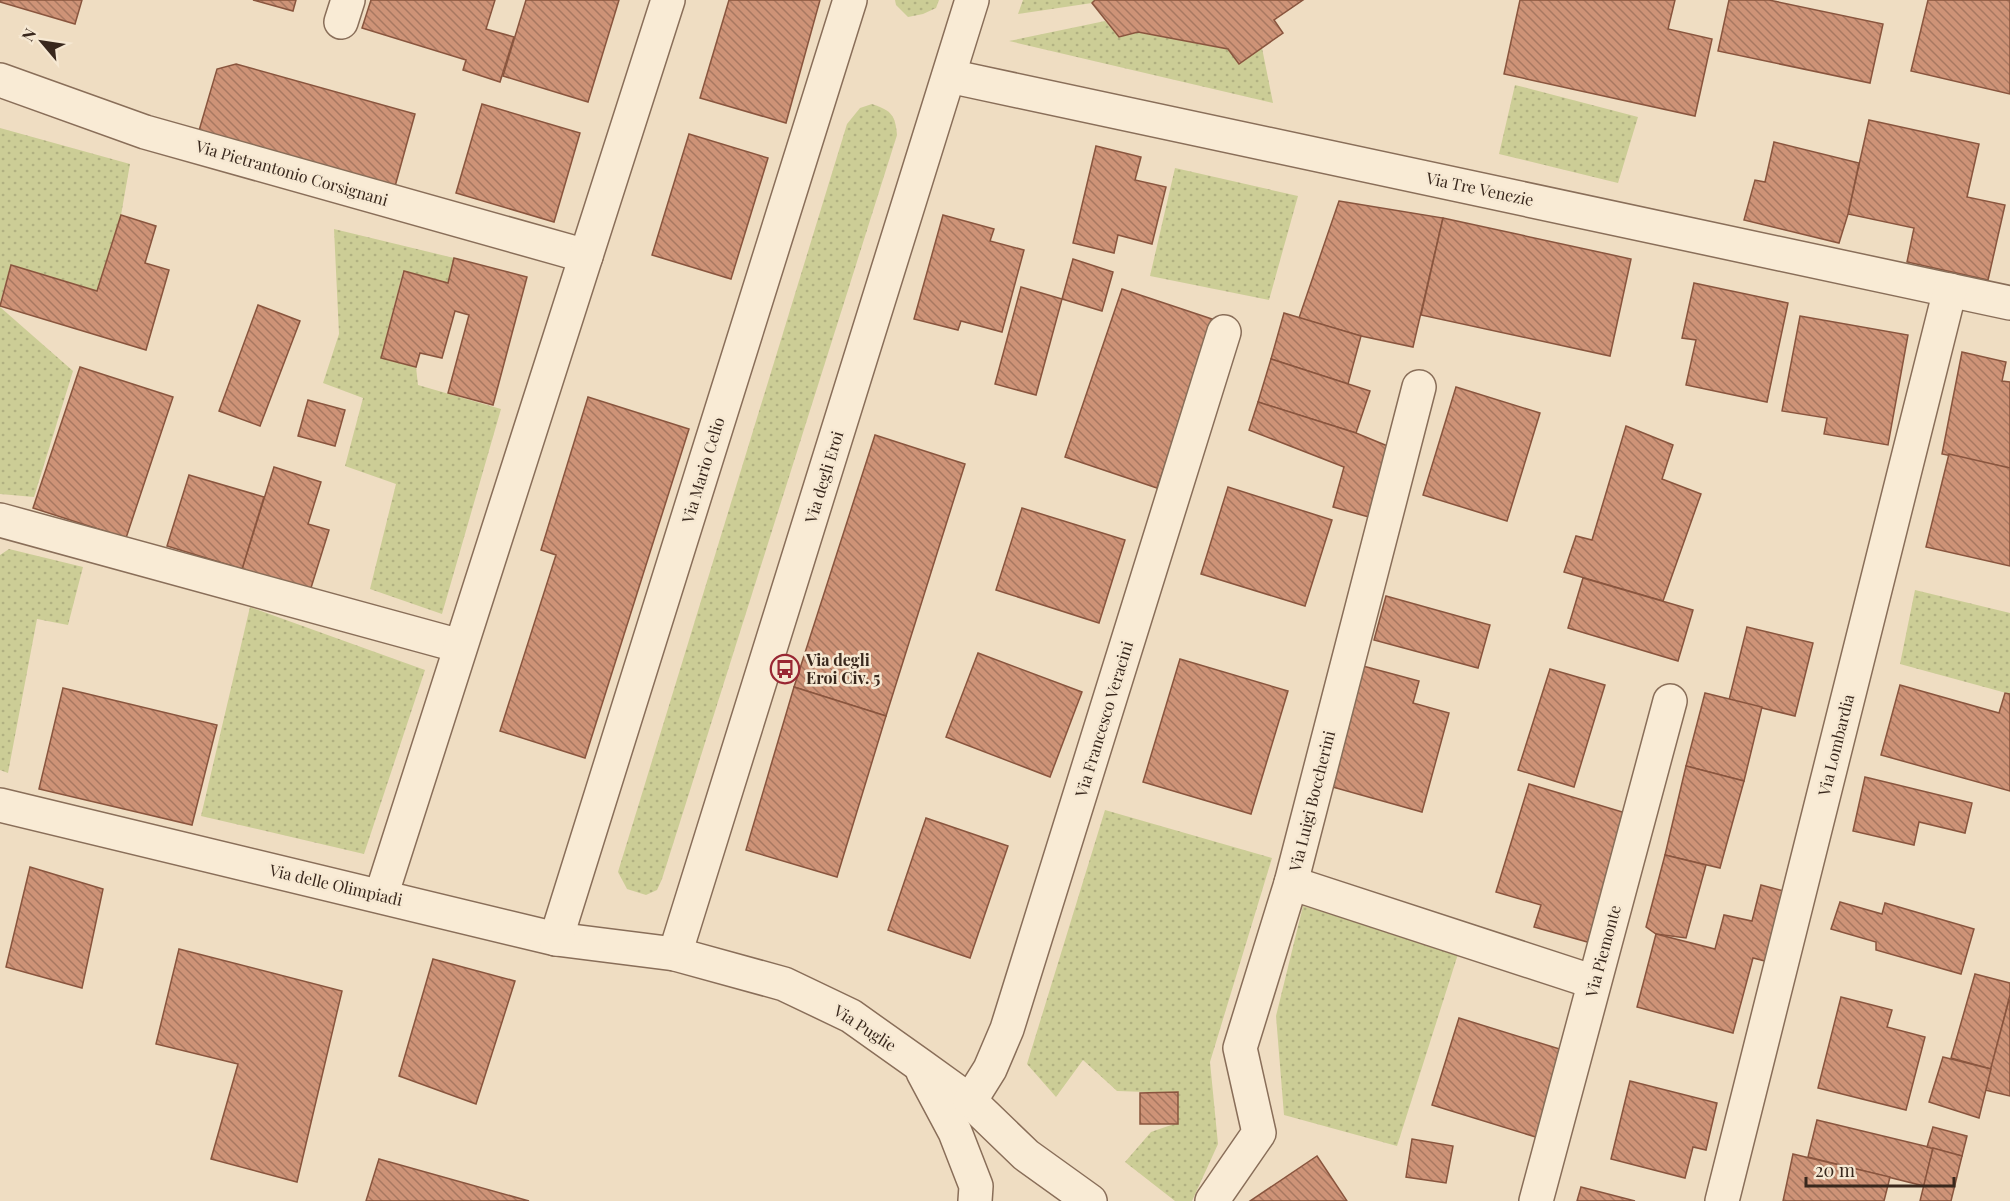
<svg xmlns="http://www.w3.org/2000/svg" width="2010" height="1201" font-family="'Playfair Display',serif">
  <defs>
    <pattern id="green-dots" width="8" height="8" patternUnits="userSpaceOnUse" patternTransform="scale(1.5)"><rect width="8" height="8" fill="#cccd96"/><path d="M2 2h.1M6 6h.1" fill="none" stroke="#b0b081" stroke-width="1.8" stroke-linecap="round"/></pattern>
    <pattern id="building-back-hatch" width="6" height="6" patternUnits="userSpaceOnUse" patternTransform="scale(1.5)"><rect width="6" height="6" fill="#ce9377"/><path d="M-1 5l2 2M0 0l6 6M5-1l2 2" fill="none" stroke="#a87861"/></pattern>
  </defs>
  <rect width="100%" height="100%" fill="#efddc2"/>
  <!-- green -->
  <g fill="url(#green-dots)">
    <path d="M895 0H939L936 8 923 14 908 17 896 5Z"/>
    <path d="M1023 0H1095L1092 3 1018 14Z"/>
    <path d="M1105 21 1119 37 1138 32 1228 49 1239 64 1262 48 1273 103 1009 41Z"/>
    <path d="M1515 85 1638 117 1618 183 1499 154Z"/>
    <path d="M872 104C892 111 895 115 897 135L662 879 657 890 646 895 627 889 618 872 847 124 860 108Z"/>
    <path d="M0 128 130 164 121 215 97 291 11 265 0 302Z"/>
    <path d="M1175 168 1298 196 1269 300 1150 276Z"/>
    <path d="M334 229 454 258 448 283 403 271 381 358 416 367 418 385 501 409 442 614 370 589 396 484 345 466 363 398 323 383 339 334Z"/>
    <path d="M0 307 73 371 34 497 0 494Z"/>
    <path d="M9 549 83 567 68 625 37 619 8 773 0 770V555Z"/>
    <path d="M1915 590 2010 613V694L1900 664Z"/>
    <path d="M250 607 425 670 364 854 201 816Z"/>
    <path d="M1105 810 1272 858 1210 1062 1218 1144 1192 1201H1175L1125 1162 1151 1132 1174 1124 1178 1093 1117 1091 1083 1060 1056 1097 1027 1064Z"/>
    <path d="M1303 906 1459 951 1397 1146 1284 1115 1276 1016Z"/>
  </g>
  <!-- building -->
  <g fill="url(#building-back-hatch)" stroke="#89553e" stroke-width="1.5">
    <path d="M0 0H82L75 24 0 2Z"/>
    <path d="M253 0H296L293 11Z"/>
    <path d="M371 0H495L486 29 514 37 500 82 463 70 466 60 362 28Z"/>
    <path d="M526 0H619L588 102 503 76Z"/>
    <path d="M729 0H820L786 123 700 98Z"/>
    <path d="M1095 0H1303L1274 20 1283 33 1239 64 1228 49 1138 32 1119 37 1092 3Z"/>
    <path d="M1520 0H1675L1668 29 1712 39 1695 116 1504 74Z"/>
    <path d="M1729 0H1769L1883 24 1870 83 1718 51Z"/>
    <path d="M1928 0H2010V94L1911 71Z"/>
    <path d="M236 64 415 114 394 190 198 134 217 69Z"/>
    <path d="M482 104 580 133 554 222 456 193Z"/>
    <path d="M1869 120 1979 144 1967 197 2005 205 1988 280 1907 262 1914 228 1848 214Z"/>
    <path d="M689 134 768 158 731 279 652 255Z"/>
    <path d="M1774 142 1859 163 1848 214 1839 243 1744 220 1755 180 1765 182Z"/>
    <path d="M1096 146 1141 157 1135 180 1166 187 1152 244 1118 235 1114 253 1073 243Z"/>
    <path d="M1339 201 1443 218 1413 347 1361 336 1299 318Z"/>
    <path d="M121 215 156 226 145 263 169 270 146 350 0 306 11 265 97 291Z"/>
    <path d="M943 215 994 229 990 241 1024 250 1002 332 961 321 958 330 914 319Z"/>
    <path d="M1443 218 1631 259 1610 356 1421 315Z"/>
    <path d="M454 258 527 277 493 405 448 393 469 315 455 311 442 358 420 353 416 367 381 358 404 271 448 283Z"/>
    <path d="M1073 259 1113 272 1102 311 1062 299Z"/>
    <path d="M1694 283 1788 303 1767 402 1686 385 1696 340 1682 338Z"/>
    <path d="M1021 287 1062 299 1036 395 995 384Z"/>
    <path d="M1122 289 1215 320 1157 488 1065 457Z"/>
    <path d="M258 305 300 321 260 426 219 411Z"/>
    <path d="M1284 313 1361 336 1348 384 1271 359Z"/>
    <path d="M1800 316 1908 335 1888 445 1824 434 1827 418 1782 411Z"/>
    <path d="M1962 352 2006 362 2002 381 2010 382V468L1942 454Z"/>
    <path d="M1271 359 1370 391 1356 433 1258 402Z"/>
    <path d="M80 367 173 397 126 538 33 508Z"/>
    <path d="M1456 387 1540 413 1507 521 1423 495Z"/>
    <path d="M588 397 689 429 585 758 500 731 556 555 541 550Z"/>
    <path d="M308 400 345 410 335 446 298 436Z"/>
    <path d="M1258 402 1356 433 1390 447 1369 517 1333 507 1344 467 1249 430Z"/>
    <path d="M1626 426 1673 445 1662 479 1701 494 1663 601 1564 572 1576 536 1592 540Z"/>
    <path d="M875 435 965 464 886 716 794 687Z"/>
    <path d="M1949 454 2010 468V566L1926 547Z"/>
    <path d="M274 467 321 482 308 524 329 530 310 591 242 569Z"/>
    <path d="M189 475 264 497 242 569 167 546Z"/>
    <path d="M1228 487 1332 520 1305 606 1201 574Z"/>
    <path d="M1022 508 1125 540 1099 623 996 590Z"/>
    <path d="M1583 578 1693 610 1678 661 1568 628Z"/>
    <path d="M1386 596 1490 625 1478 668 1374 640Z"/>
    <path d="M1747 627 1813 643 1795 716 1729 700Z"/>
    <path d="M978 653 1082 692 1050 777 946 737Z"/>
    <path d="M1180 659 1288 691 1251 814 1143 782Z"/>
    <path d="M1363 666 1419 681 1413 703 1449 713 1422 812 1329 786Z"/>
    <path d="M1550 669 1605 685 1574 787 1518 770Z"/>
    <path d="M1900 685 1999 713 2005 693 2010 694V791L1881 755Z"/>
    <path d="M794 687 886 716 837 877 746 850Z"/>
    <path d="M63 688 217 725 192 825 39 789Z"/>
    <path d="M1705 693 1762 707 1744 781 1686 766Z"/>
    <path d="M1686 766 1744 781 1720 868 1665 855Z"/>
    <path d="M1865 777 1972 803 1965 833 1919 822 1914 845 1853 831Z"/>
    <path d="M1529 784 1629 814 1591 943 1534 927 1541 905 1496 892Z"/>
    <path d="M926 818 1008 846 970 958 888 930Z"/>
    <path d="M1665 855 1706 865 1686 938 1656 934 1646 927Z"/>
    <path d="M30 867 103 889 82 988 6 967Z"/>
    <path d="M1761 885 1784 891 1765 961 1753 958 1733 1033 1637 1007 1656 934 1715 949 1724 915 1752 921Z"/>
    <path d="M1840 902 1882 914 1885 903 1974 929 1961 974 1876 950V942L1831 929Z"/>
    <path d="M179 949 342 991 297 1182 211 1159 238 1064 156 1044Z"/>
    <path d="M433 959 515 981 476 1104 399 1076Z"/>
    <path d="M1975 974 2010 983V995L1991 1069 1951 1058Z"/>
    <path d="M1841 997 1892 1010 1887 1027 1925 1037 1906 1110 1818 1088Z"/>
    <path d="M2009 1000H2010V1096L1985 1090Z"/>
    <path d="M1459 1018 1566 1051 1539 1138 1432 1105Z"/>
    <path d="M1943 1057 1991 1069 1979 1118 1929 1102Z"/>
    <path d="M1630 1081 1717 1103 1706 1150 1693 1147 1685 1178 1611 1159Z"/>
    <path d="M1178 1092V1124H1140V1093Z"/>
    <path d="M1817 1120 1933 1148 1924 1186 1808 1157Z"/>
    <path d="M1933 1127 1967 1136 1962 1156 1927 1147Z"/>
    <path d="M1412 1139 1453 1146 1446 1183 1406 1177Z"/>
    <path d="M1933 1148 1962 1156 1951 1201H1920Z"/>
    <path d="M1793 1154 1890 1177 1884 1201H1783Z"/>
    <path d="M1317 1156 1347 1201H1250Z"/>
    <path d="M379 1159 529 1201H366Z"/>
    <path d="M1581 1187 1635 1201H1577Z"/>
  </g>
  <g fill="none" stroke-linecap="round" stroke-linejoin="round">
    <!-- minor casing -->
    <g stroke="#896e59" stroke-width="36">
      <g id="minor">
        <path d="M341 22 348 0"/>
        <path d="M949 76 2010 303"/>
        <path d="M0 80 145 132 586 256"/>
        <path d="M0 520 460 646"/>
        <path d="M0 805 556 939 675 954 784 984 851 1016 920 1065 970 1101 1026 1155 1090 1201"/>
        <path d="M1291 883 1594 982"/>
        <path d="M381 896 668 0"/>
        <path d="M556 939 850 0"/>
        <path d="M675 954 972 0"/>
        <path d="M923 1072 955 1132 976 1186 975 1201"/>
        <path d="M970 1101 990 1069 1007 1029 1224 332"/>
        <path d="M1212 1201 1259 1133 1240 1048 1291 883 1419 387"/>
        <path d="M1536 1201 1670 701"/>
        <path d="M1722 1201 1950 290"/>
      </g>
    </g>
    <!-- minor -->
    <use href="#minor" stroke="#f9ebd5" stroke-width="33"/>
  </g>
  <!-- icons -->
  <defs>
    <g id="bus-ring" transform="scale(1.5)"><circle r="9.5" fill="#f6e8d2" stroke="#992733" stroke-width="1.5"/><path d="M-5-6H5V4H4V6H2V4H-2V6H-4V4H-5ZM-3.5-4V0h7V-4ZM-3.5 1.2v1.5H-2V1.2ZM2 1.2v1.5H3.5V1.2Z" fill="#992733"/></g>
  </defs>
  <g fill-rule="evenodd">
    <use href="#bus-ring" x="785" y="669"/>
  </g>
  <g text-anchor="middle" stroke-width="5" stroke-linejoin="round" paint-order="stroke">
    <!-- street labels -->
    <g font-size="16" fill="#39281d" stroke="#f6e8d2">
      <text transform="translate(292 173) rotate(16)" y="6">Via Pietrantonio Corsignani</text>
      <text transform="translate(1480 189) rotate(12)" y="6">Via Tre Venezie</text>
      <text transform="translate(703 470) rotate(-73)" y="6">Via Mario Celio</text>
      <text transform="translate(824 477) rotate(-73)" y="6">Via degli Eroi</text>
      <text transform="translate(1104 719) rotate(-73)" y="6">Via Francesco Veracini</text>
      <text transform="translate(1836 745) rotate(-76)" y="6">Via Lombardia</text>
      <text transform="translate(1312 801) rotate(-76)" y="6">Via Luigi Boccherini</text>
      <text transform="translate(336 885) rotate(13)" y="6">Via delle Olimpiadi</text>
      <text transform="translate(1603 951) rotate(-75)" y="6">Via Piemonte</text>
      <text transform="translate(865 1028) rotate(33)" y="6">Via Puglie</text>
    </g>
    <!-- poi labels -->
    <g font-size="16" font-weight="bold" fill="#39281d" stroke="#f6e8d2" text-anchor="start">
      <text x="806" y="666">Via degli<tspan x="806" dy="18">Eroi Civ. 5</tspan></text>
    </g>
  </g>
  <!-- north arrow -->
  <g transform="translate(42 42) rotate(299)" stroke="#f6e8d2" stroke-width="4.5" paint-order="stroke">
  <path d="M0-4.5L10 22L0 15L-10 22Z" fill="#39281d"/>
  <text y="-9" font-size="16" font-weight="bold" text-anchor="middle" fill="#39281d">N</text>
  </g>
  <!-- scale -->
  <path d="M1806 1177v9h148v-9" fill="none" stroke="#39281d" stroke-width="3"/>
  <text x="1815" y="1177" font-size="18" fill="#39281d" stroke="#f6e8d2" stroke-width="4.5" paint-order="stroke">20 m</text>
</svg>
